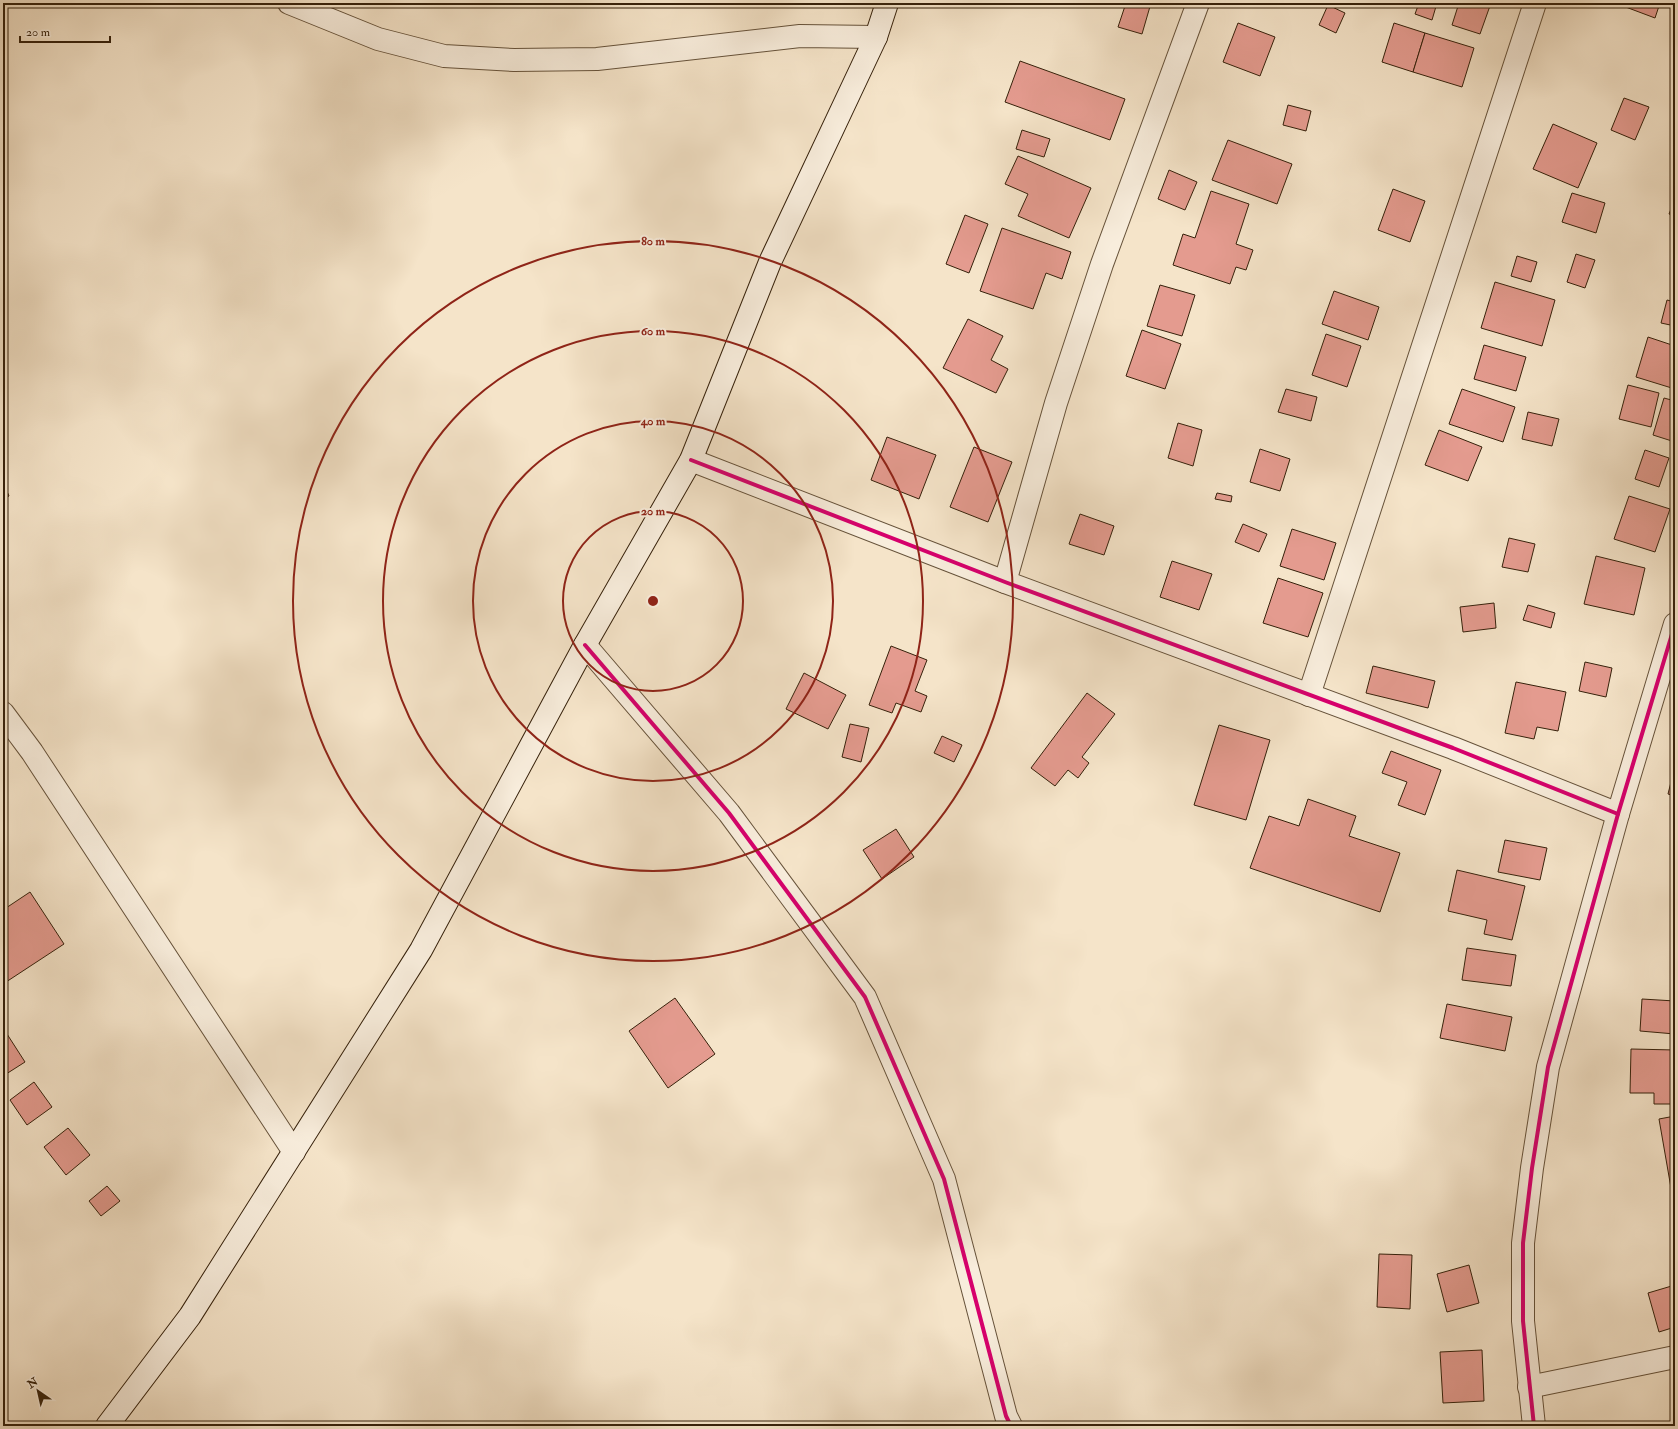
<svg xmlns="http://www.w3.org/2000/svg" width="1678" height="1429" font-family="'IM FELL Double Pica',serif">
  <rect width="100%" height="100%" fill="#f5e4c9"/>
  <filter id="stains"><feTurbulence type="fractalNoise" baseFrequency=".005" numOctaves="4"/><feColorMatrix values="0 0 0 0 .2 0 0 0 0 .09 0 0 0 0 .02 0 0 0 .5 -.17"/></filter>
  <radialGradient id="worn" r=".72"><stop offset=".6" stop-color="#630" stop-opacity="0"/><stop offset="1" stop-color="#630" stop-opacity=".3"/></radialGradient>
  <!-- building -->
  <g fill="#e49b8f" stroke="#36210b">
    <path d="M1126 3H1151L1142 34 1118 27Z"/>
    <path d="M1419 3H1437L1432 20 1415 14Z"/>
    <path d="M1459 3H1491L1480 34 1452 25Z"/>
    <path d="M1615 3H1660L1655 18Z"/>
    <path d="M1328 5 1345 13 1336 33 1319 25Z"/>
    <path d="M1238 23 1275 37 1260 76 1223 62Z"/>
    <path d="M1394 23 1425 33 1413 72 1382 62Z"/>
    <path d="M1425 33 1474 48 1462 87 1413 72Z"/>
    <path d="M1020 61 1125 99 1110 140 1005 102Z"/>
    <path d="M1624 98 1649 107 1635 140 1611 130Z"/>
    <path d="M1288 105 1311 111 1306 131 1283 125Z"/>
    <path d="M1553 124 1597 143 1578 188 1533 169Z"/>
    <path d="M1022 130 1050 139 1044 157 1016 149Z"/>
    <path d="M1228 140 1292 164 1277 204 1212 180Z"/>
    <path d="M1018 156 1091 188 1069 238 1018 216 1028 194 1005 184Z"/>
    <path d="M1169 170 1197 182 1185 210 1158 199Z"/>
    <path d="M1393 189 1425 201 1410 242 1378 230Z"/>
    <path d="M1211 191 1249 204 1236 244 1253 250 1246 270 1236 267 1230 284 1173 265 1183 234 1195 238Z"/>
    <path d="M1572 193 1605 203 1596 233 1562 222Z"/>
    <path d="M1675 199V216L1669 214Z"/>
    <path d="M965 215 988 224 969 273 946 264Z"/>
    <path d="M1002 228 1071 252 1062 279 1046 273 1033 309 980 291Z"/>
    <path d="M1576 254 1595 260 1585 288 1567 282Z"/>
    <path d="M1517 256 1537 262 1531 282 1511 276Z"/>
    <path d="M1495 282 1555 300 1542 346 1481 328Z"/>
    <path d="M1160 285 1195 295 1182 336 1147 326Z"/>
    <path d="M1334 291 1379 307 1368 340 1322 324Z"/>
    <path d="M1667 300 1675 302V326L1661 323Z"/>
    <path d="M968 319 1003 336 991 360 1008 369 996 393 943 368Z"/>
    <path d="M1142 330 1181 344 1165 389 1126 376Z"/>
    <path d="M1326 334 1361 346 1347 387 1312 375Z"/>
    <path d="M1648 337 1675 346V389L1636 377Z"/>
    <path d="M1484 345 1526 357 1516 391 1474 379Z"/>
    <path d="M1628 385 1659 393 1651 427 1619 419Z"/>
    <path d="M1286 389 1317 397 1311 421 1278 412Z"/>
    <path d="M1462 389 1515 407 1503 442 1449 424Z"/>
    <path d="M1664 398 1675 401V442L1653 435Z"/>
    <path d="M1528 412 1559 419 1552 446 1522 439Z"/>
    <path d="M1178 423 1202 430 1193 466 1168 458Z"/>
    <path d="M1439 430 1482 447 1468 481 1425 465Z"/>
    <path d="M887 437 936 455 919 499 871 480Z"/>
    <path d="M974 447 1012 462 988 522 950 507Z"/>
    <path d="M1260 449 1290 459 1280 491 1250 482Z"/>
    <path d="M1645 450 1669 458 1659 487 1635 479Z"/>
    <path d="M3 482 9 496 3 499Z"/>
    <path d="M1217 493 1232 496 1231 502 1215 499Z"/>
    <path d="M1629 496 1670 509 1655 552 1614 539Z"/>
    <path d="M1080 514 1114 526 1104 555 1069 544Z"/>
    <path d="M1243 524 1267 534 1259 552 1235 542Z"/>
    <path d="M1292 529 1336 543 1324 580 1280 566Z"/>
    <path d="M1509 538 1535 544 1528 572 1502 567Z"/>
    <path d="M1596 556 1645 568 1634 615 1584 604Z"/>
    <path d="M1172 561 1212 574 1199 610 1160 597Z"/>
    <path d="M1278 578 1323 593 1308 637 1263 623Z"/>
    <path d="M1494 603 1496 628 1463 632 1460 607Z"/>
    <path d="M1528 605 1555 613 1551 628 1523 620Z"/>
    <path d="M891 646 927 660 915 691 927 696 921 712 896 703 892 713 869 705Z"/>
    <path d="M1585 662 1612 668 1606 697 1579 691Z"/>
    <path d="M1373 666 1435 681 1428 708 1366 693Z"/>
    <path d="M804 673 846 695 828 729 786 709Z"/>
    <path d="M1516 682 1566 692 1558 731 1537 727 1534 739 1505 733Z"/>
    <path d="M1087 693 1115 714 1082 757 1089 763 1078 778 1068 770 1055 786 1031 768Z"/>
    <path d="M850 724 869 728 861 762 842 757Z"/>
    <path d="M1219 725 1270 740 1246 820 1194 805Z"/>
    <path d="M942 736 962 745 954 762 934 753Z"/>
    <path d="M1391 751 1441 770 1425 815 1398 805 1407 782 1382 773Z"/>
    <path d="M1675 766V796L1668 794Z"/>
    <path d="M1308 799 1356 816 1349 836 1400 853 1380 912 1250 868 1269 816 1299 826Z"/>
    <path d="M896 829 914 857 882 879 863 850Z"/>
    <path d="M1505 840 1547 848 1540 880 1498 872Z"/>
    <path d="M1457 870 1525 886 1512 940 1484 934 1487 920 1448 911Z"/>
    <path d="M30 892 64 944 3 984V910Z"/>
    <path d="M1467 948 1516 955 1511 986 1462 980Z"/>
    <path d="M675 998 715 1054 668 1088 629 1031Z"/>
    <path d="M1642 999 1675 1001V1034L1640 1031Z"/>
    <path d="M1447 1004 1512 1017 1505 1051 1440 1038Z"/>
    <path d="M7 1034 25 1062 3 1076V1036Z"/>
    <path d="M1631 1049 1675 1050V1095L1671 1094V1104H1654V1093H1630Z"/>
    <path d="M34 1082 52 1107 27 1125 10 1100Z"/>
    <path d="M1675 1116V1187L1671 1188 1659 1119Z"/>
    <path d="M68 1128 90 1155 66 1175 44 1147Z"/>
    <path d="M107 1186 120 1201 101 1216 89 1201Z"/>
    <path d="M1379 1254 1412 1255 1410 1309 1377 1307Z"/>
    <path d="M1469 1265 1479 1303 1447 1312 1437 1274Z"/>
    <path d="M1675 1285V1327L1659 1332 1648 1293Z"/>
    <path d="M1482 1350 1484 1401 1443 1403 1440 1352Z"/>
  </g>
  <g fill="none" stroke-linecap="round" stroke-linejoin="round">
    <!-- minor casing -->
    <g stroke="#66523a" stroke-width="24">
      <g id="minor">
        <path d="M289 3 378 39 444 56 514 60 597 59 800 36 876 37"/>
        <path d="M691 460 1005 582 1453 748 1618 814"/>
        <path d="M1005 582 1056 403 1102 264 1198 3"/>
        <path d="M585 645 729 813 865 997 944 1179 1006 1416 1011 1426"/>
        <path d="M1309 695 1535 3"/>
        <path d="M3 713 32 752 294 1152"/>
        <path d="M1529 1387 1675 1357"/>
        <path d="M1534 1426 1523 1321V1243L1532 1168 1548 1067 1618 814 1675 624"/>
      </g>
    </g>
    <!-- secondary casing -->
    <g stroke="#36210b" stroke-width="24">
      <path id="secondary" d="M107 1426 190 1316 421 950 585 645 691 460 770 262 876 37 887 3"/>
    </g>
    <!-- minor -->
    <use href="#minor" stroke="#f8eddc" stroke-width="22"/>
    <!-- secondary -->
    <use href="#secondary" stroke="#f8eddc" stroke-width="22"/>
    <!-- cycleway casing -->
    <g stroke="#f8eddc" stroke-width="6">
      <g id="cycleway">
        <path d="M691 460 1005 582 1453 748 1618 814"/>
        <path d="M585 645 729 813 865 997 944 1179 1006 1416 1011 1426"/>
        <path d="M1534 1426 1523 1321V1243L1532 1168 1548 1067 1618 814 1675 624"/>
      </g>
    </g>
    <!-- cycleway -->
    <use href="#cycleway" stroke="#d6006c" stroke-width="4"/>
  </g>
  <!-- distance rings -->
  <g fill="none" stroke="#8f2418" stroke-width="2">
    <circle cx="653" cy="601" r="90"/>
    <circle cx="653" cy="601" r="180"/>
    <circle cx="653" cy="601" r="270"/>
    <circle cx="653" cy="601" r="360"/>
  </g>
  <circle cx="653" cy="601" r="6" fill="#8f2418" stroke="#f8eddc" stroke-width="2"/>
  <g font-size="12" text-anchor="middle" font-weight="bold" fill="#8f2418" stroke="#f8eddc" stroke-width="4" stroke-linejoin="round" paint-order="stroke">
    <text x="653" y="245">80 m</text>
    <text x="653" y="335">60 m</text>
    <text x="653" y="425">40 m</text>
    <text x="653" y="515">20 m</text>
  </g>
  <!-- margin -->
  <rect width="1678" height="1429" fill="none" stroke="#f5e4c9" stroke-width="16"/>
  <rect x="4" y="4" width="1670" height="1421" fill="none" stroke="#36210b" stroke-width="2"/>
  <rect x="8" y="8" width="1662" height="1413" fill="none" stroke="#36210b"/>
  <!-- north arrow -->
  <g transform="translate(38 1391) rotate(326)" stroke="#f8eddc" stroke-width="3" paint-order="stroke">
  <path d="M0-3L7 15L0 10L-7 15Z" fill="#36210b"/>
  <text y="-6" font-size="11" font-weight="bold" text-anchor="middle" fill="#36210b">N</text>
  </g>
  <!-- scale -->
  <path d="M20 36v6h90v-6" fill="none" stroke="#36210b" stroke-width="2"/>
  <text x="26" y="36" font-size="12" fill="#36210b" stroke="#f8eddc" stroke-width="3" paint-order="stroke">20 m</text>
  <rect width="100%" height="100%" filter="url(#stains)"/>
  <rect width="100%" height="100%" fill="url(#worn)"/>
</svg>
